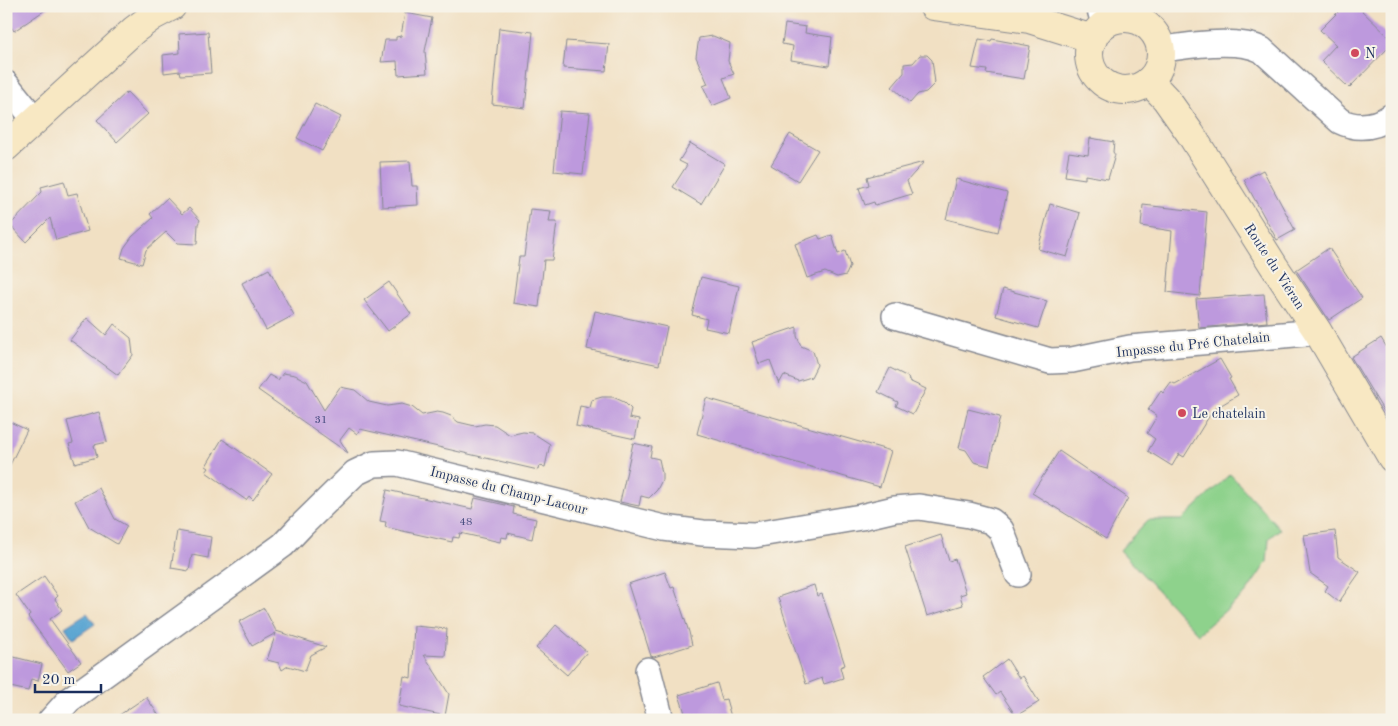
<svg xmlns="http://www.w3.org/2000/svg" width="1398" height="726" font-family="'Old Standard TT',serif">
  <rect width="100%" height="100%" fill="#f7f3e8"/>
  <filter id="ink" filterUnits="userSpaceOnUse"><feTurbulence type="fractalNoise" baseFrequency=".02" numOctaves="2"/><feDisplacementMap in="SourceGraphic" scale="10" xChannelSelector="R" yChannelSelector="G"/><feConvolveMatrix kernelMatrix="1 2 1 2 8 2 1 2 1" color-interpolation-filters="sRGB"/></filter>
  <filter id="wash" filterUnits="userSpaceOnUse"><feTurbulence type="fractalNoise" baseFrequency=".0096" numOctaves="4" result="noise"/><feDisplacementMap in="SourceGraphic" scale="20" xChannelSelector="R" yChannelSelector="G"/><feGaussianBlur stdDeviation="1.12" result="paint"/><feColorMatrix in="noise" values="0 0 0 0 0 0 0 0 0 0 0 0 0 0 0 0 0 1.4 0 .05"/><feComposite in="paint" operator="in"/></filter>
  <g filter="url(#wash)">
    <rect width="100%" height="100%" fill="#f1e0c3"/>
    <!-- green -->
    <path fill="#8ed28c" stroke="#548075" d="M1230 474 1280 529 1269 538 1267 562 1246 593 1198 634 1120 550 1148 520H1182Z"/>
    <!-- water -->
    <path fill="#5aa5d2" stroke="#3a6a98" d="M87 613 95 624 73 639 65 627Z"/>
    <g id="blocks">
      <!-- building -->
      <g fill="#bd99dd">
        <path d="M6 6H51L14 31 6 20Z"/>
        <path d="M1344 6H1357L1392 40V44L1349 88 1321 61 1336 45 1320 30Z"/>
        <path d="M405 13 432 18 425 51 427 73 398 75 397 61 381 62 385 40H396V37L401 36Z"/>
        <path d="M785 24 806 27 805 33 832 37 829 66 791 60 793 46 782 44Z"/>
        <path d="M499 28 533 32 525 108 492 104Z"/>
        <path d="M208 32 211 73 181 75 180 71 164 73 163 55 180 53 179 34Z"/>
        <path d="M713 36 730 43 728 61 734 74 723 78 731 98 712 106 703 86 708 84 696 57 699 38Z"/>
        <path d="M979 39 991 41 992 39 1030 46 1024 79 986 73 987 70 972 68Z"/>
        <path d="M566 41 609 44 606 71 563 68Z"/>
        <path d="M920 55H927L932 60 935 83 926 92 918 94 910 103 892 87 904 73V64L913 63Z"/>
        <path d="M127 92 148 114 117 142 97 120Z"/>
        <path d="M315 104 341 117 322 151 297 138Z"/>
        <path d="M560 111 590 113 583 174 554 171Z"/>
        <path d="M790 134 818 150 798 181 771 165Z"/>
        <path d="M1090 138 1114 142 1113 152 1115 155 1108 179 1085 175V179L1065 176 1069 152 1088 155Z"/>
        <path d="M690 143 725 164 701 204 673 187 687 165 679 161Z"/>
        <path d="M410 161 412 186H417L418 205 382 207 380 162Z"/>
        <path d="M924 162 907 181 912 194 875 205 874 202 865 205 859 188 869 185 867 177Z"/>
        <path d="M1263 170 1295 230 1277 240 1244 180Z"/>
        <path d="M956 179 1007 193 998 232 946 219Z"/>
        <path d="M64 181 68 195 77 193 88 231 56 240 50 218 26 242 10 225 42 192 41 187Z"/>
        <path d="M167 198 182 214 189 208 200 220 198 224 197 244 177 243 166 232 146 250 142 264 121 258 124 248 132 237 153 218 150 214Z"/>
        <path d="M1050 204 1080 213 1067 257 1038 249Z"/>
        <path d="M1143 205 1207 212 1200 296 1167 292 1172 231 1141 226Z"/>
        <path d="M530 209 551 211 549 222H557L552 260H544L539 307 513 303 519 257H524Z"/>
        <path d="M818 235 820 239 832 235 838 254 845 251 850 266 846 275 837 277 825 272 807 278 795 244Z"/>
        <path d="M1329 248 1362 298 1329 320 1296 270Z"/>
        <path d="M269 269 294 315 266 330 242 283Z"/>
        <path d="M701 277 739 286 729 333 705 328 707 319 692 315Z"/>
        <path d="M389 282 411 314 388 331 364 300Z"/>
        <path d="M1003 289 1047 301 1038 328 996 316Z"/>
        <path d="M1264 294 1267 322 1199 328 1196 299Z"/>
        <path d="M595 311 667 327 659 365 587 349Z"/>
        <path d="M87 318 106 335 114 324 131 338 133 355 118 375 70 340Z"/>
        <path d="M797 327V336L801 346 813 351 817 365 811 377 798 381 784 375 779 384 770 360 759 364 752 342Z"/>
        <path d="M1381 338 1392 356V425L1351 357Z"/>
        <path d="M1220 359 1231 378 1229 379 1238 395 1213 410 1184 457 1179 454 1172 466 1148 451 1155 439 1147 433 1157 416 1148 410 1161 391 1163 393 1171 382 1175 384Z"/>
        <path d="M890 368 908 377 909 381 926 389 913 414 896 406 898 402 878 392Z"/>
        <path d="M283 373 295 375 307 381 324 410 340 387 355 390 369 402 387 406 402 404 412 407 422 415 437 412 443 413 451 416 458 422 475 426 485 424 495 425 510 435 523 432 533 433 550 444 545 467 539 466 538 470 360 429 357 434 349 428 340 440 348 453 258 390 269 375 278 380Z"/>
        <path d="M602 397H613L624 402 631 409 629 418 639 420 635 439 576 426 580 406 590 408 592 400Z"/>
        <path d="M706 398 891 451 880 487 697 434Z"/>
        <path d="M968 409 1000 417 989 466 974 462 966 450 959 448Z"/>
        <path d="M99 412 107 442 94 445 97 457 75 463 69 444 73 443 67 421Z"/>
        <path d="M6 420 27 430 6 473Z"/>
        <path d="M222 439 272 474 253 500 249 496 246 500 206 472 209 468 206 466Z"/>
        <path d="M633 443 652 447 650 457 659 459 662 473V480L657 490 649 498 641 496 639 506 620 502Z"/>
        <path d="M1059 451 1128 498 1106 539 1032 493Z"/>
        <path d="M99 488 115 519 127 526 117 544 89 527 75 501Z"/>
        <path d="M387 490 472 509 475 498 514 507 513 514 536 519 532 539 508 533 507 538 501 537 500 542 460 533 459 538 453 537 452 542 385 527 386 522 380 521Z"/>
        <path d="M177 531 211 537 208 558 192 555 189 571 171 568Z"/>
        <path d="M1335 531 1338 557 1360 572 1339 602 1325 591 1328 586 1310 573 1304 535Z"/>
        <path d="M941 535 949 561 955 559 966 593 960 595 963 605 927 616 905 547Z"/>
        <path d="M665 572 671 588 674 587 689 632 692 645 654 657 651 656 628 584Z"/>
        <path d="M44 576 58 596 55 599 62 610 50 619 81 662 68 671 28 617 30 615 16 595Z"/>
        <path d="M814 585 817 596 822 594 845 665 840 667 843 678 824 684 822 678 806 684 778 597Z"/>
        <path d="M264 608 276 631 326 647 311 655 305 671 288 666 282 670 279 663 267 660 276 633 252 646 239 622Z"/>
        <path d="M556 625 587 652 567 675 536 648Z"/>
        <path d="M414 626 447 629 445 656 424 655 449 694 445 716 399 706 404 676 411 678Z"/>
        <path d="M6 655 42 664 38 681 31 679 28 691 6 686Z"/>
        <path d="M1007 659 1019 678 1023 676 1039 702 1016 716 1000 692 996 695 983 677Z"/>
        <path d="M717 683 722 700 726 699 731 717 720 720H695L693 714 686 716 679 695Z"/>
        <path d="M146 697 162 720H112Z"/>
      </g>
    </g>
  </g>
  <g filter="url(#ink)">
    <use href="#blocks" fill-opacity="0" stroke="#868890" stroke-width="1"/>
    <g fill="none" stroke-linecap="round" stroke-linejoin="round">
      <!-- street casing -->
      <g stroke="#868890" stroke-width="28">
        <g id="street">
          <path d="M1099 6 1104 24"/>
          <path d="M1161 50C1188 45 1238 38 1262 50L1340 121C1358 130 1375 127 1392 116"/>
          <path d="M6 84 35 120"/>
          <path d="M895 316 1050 361 1072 360 1130 348 1318 332"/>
          <path d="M648 670 661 720"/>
          <path d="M51 720 69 700 283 545 302 525 355 473 374 464 397 463 664 528 703 533 754 535 861 517 895 509 919 507 969 515 991 521 996 525 1001 530 1018 574"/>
        </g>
      </g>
      <!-- secondary casing -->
      <g stroke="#868890" stroke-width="30">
        <g id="secondary">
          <path d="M933 6 1029 19 1093 39"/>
          <circle cx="1125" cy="54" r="36"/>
          <path d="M1149 81 1166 99 1190 133 1274 266 1318 332 1392 458"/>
          <path d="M6 147 134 30 153 16 172 6"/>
        </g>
      </g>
      <!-- street -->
      <use href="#street" stroke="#fff" stroke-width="25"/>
      <!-- secondary -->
      <use href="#secondary" stroke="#f8e8c3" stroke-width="28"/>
    </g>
  </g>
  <!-- markers -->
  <g fill="#d1495b" stroke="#f7f3e8" stroke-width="2">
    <circle cx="1355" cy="53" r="5"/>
    <circle cx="1182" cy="413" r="5"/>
  </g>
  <g text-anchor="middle" stroke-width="4" stroke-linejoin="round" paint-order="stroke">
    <!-- number labels -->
    <g font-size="11" fill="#444a7e">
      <text x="321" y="423">31</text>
      <text x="466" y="525">48</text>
    </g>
    <!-- poi labels -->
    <g font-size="14" fill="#1b2f5e" stroke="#f7f3e8" text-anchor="start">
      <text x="1365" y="58">N</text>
      <text x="1192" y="418">Le chatelain</text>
    </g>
    <!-- street labels -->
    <g font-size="14" fill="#1b2f5e" stroke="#f7f3e8">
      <text transform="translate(1275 266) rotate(57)" y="5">Route du Viéran</text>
      <text transform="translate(1193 344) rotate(-6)" y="5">Impasse du Pré Chatelain</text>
      <text transform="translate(509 490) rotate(14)" y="5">Impasse du Champ-Lacour</text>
    </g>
  </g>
  <!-- margin -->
  <rect width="1398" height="726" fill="none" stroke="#f7f3e8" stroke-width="25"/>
  <!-- scale -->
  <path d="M35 684v8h66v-8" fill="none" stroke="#1b2f5e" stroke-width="2.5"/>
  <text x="42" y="684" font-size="15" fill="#1b2f5e" stroke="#f7f3e8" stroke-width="4" paint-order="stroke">20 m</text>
</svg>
